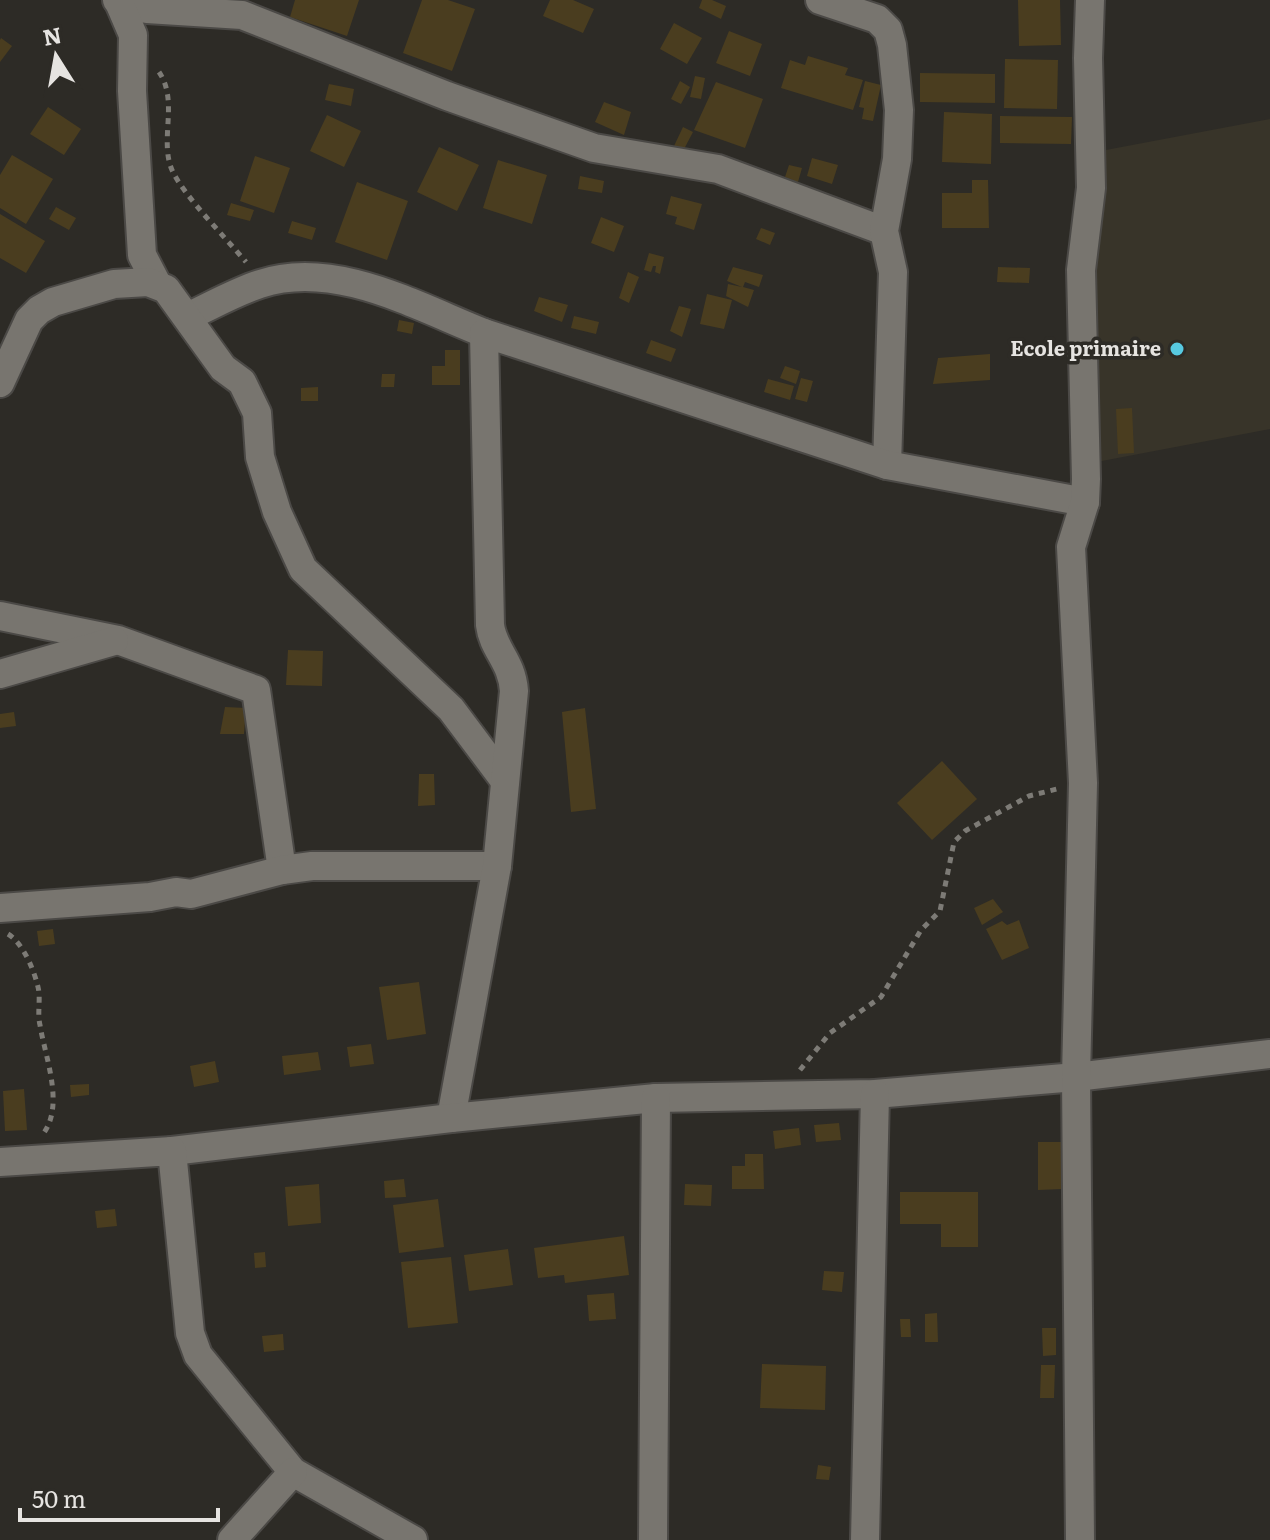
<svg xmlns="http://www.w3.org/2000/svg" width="1270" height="1540" font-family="Literata,serif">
  <rect width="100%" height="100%" fill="#2d2b26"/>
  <!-- built -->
  <path fill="#383429" d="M1270 119V429L1086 464 1090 153Z"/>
  <!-- building -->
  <g fill="#4a3d1f">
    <path d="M295 0H359L347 36 290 17Z"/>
    <path d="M422 0H448L475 9 452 71 403 53Z"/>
    <path d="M550 0H573L594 9 583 33 543 16Z"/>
    <path d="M702 0H712L726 6 721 19 699 8Z"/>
    <path d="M1018 0H1060L1061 45 1019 46Z"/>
    <path d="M674 23 702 38 687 64 660 49Z"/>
    <path d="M729 31 762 44 750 76 716 63Z"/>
    <path d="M1 38 12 46 0 62V40Z"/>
    <path d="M808 56 848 68 845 75 863 80 853 110 781 88 790 60 805 65Z"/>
    <path d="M1005 59 1058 60 1057 109 1004 108Z"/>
    <path d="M920 73 995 74V103L920 102Z"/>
    <path d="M695 76 705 78 701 99 690 97Z"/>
    <path d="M680 81 690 87 681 104 671 99Z"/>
    <path d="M865 81 881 85 873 121 862 119 864 108 859 107Z"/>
    <path d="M716 82 763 99 745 148 694 130Z"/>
    <path d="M329 84 354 89 351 106 325 100Z"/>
    <path d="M604 102 631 112 624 135 595 122Z"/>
    <path d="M48 107 81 129 64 155 30 134Z"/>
    <path d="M944 112 992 114 991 164 942 162Z"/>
    <path d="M327 115 361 131 344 167 310 151Z"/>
    <path d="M1000 116 1072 117 1071 144 1000 143Z"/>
    <path d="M683 127 693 132 683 151 674 146Z"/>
    <path d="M439 147 479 165 457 211 417 192Z"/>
    <path d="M12 155 53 179 26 224 0 208V175Z"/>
    <path d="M255 156 290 168 274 213 240 201Z"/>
    <path d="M812 158 838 165 832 184 807 176Z"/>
    <path d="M498 160 547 175 532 224 483 208Z"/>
    <path d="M789 165 802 168 798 182 785 177Z"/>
    <path d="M580 176 604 181 602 193 578 189Z"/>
    <path d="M972 180H988L989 228H942V193H972Z"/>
    <path d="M357 182 408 201 387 260 335 242Z"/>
    <path d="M671 196 702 204 694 230 675 224 677 217 666 214Z"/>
    <path d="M231 203 254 210 250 221 227 215Z"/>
    <path d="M56 207 76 218 69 230 49 219Z"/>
    <path d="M0 214 45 241 26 273 0 258Z"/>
    <path d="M601 217 624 226 614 252 591 243Z"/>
    <path d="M292 221 316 228 312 240 288 233Z"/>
    <path d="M761 228 775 233 770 245 756 239Z"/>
    <path d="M649 253 664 257 660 274 655 272 656 266H653L651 272 644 270Z"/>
    <path d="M733 267 763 275 759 287 745 282 743 287 754 290 748 307 726 296 728 284 742 287 727 281Z"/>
    <path d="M998 267 1030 268 1029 283 997 282Z"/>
    <path d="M628 272 639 277 629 303 619 298Z"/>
    <path d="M707 294 732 300 724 329 700 324Z"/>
    <path d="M539 297 568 305 562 322 534 311Z"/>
    <path d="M679 306 691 309 682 337 670 331Z"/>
    <path d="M574 316 599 322 596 334 571 328Z"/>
    <path d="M399 320 414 323 412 334 397 331Z"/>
    <path d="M651 340 676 349 671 362 646 353Z"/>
    <path d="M445 350H460V385H432V366H445Z"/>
    <path d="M990 354V380L933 384 938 358Z"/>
    <path d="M785 366 800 371 796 384 780 378Z"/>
    <path d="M382 374H395L394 387H381Z"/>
    <path d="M801 378 813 381 807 402 795 399Z"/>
    <path d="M768 379 794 386 790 400 764 392Z"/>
    <path d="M318 387V401H301V388Z"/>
    <path d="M1132 408 1134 453 1118 454 1116 409Z"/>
    <path d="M288 650 323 651 322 686 286 685Z"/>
    <path d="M225 707 246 708 244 734H220Z"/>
    <path d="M585 708 596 809 571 812 562 712Z"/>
    <path d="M14 712 16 726 0 728V714Z"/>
    <path d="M942 761 977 799 932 840 897 803Z"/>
    <path d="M419 774H434L435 805 418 806Z"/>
    <path d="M993 899 1003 912 982 925 974 908Z"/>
    <path d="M1019 920 1029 948 1002 960 986 929 1002 921 1007 925Z"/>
    <path d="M53 929 55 944 39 946 37 931Z"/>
    <path d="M419 982 426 1034 387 1040 379 987Z"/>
    <path d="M371 1044 374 1064 350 1067 347 1047Z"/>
    <path d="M318 1052 321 1070 284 1075 282 1056Z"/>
    <path d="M215 1061 219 1082 194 1087 190 1066Z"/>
    <path d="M89 1084V1095L71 1097 70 1085Z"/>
    <path d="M24 1089 27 1130 5 1131 3 1091Z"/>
    <path d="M839 1123 841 1140 816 1142 814 1125Z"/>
    <path d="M799 1128 801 1145 775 1149 773 1131Z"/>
    <path d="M1038 1142H1062L1063 1189 1038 1190Z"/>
    <path d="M745 1154H763L764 1189H732V1166H745Z"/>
    <path d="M404 1179 406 1197 385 1198 384 1181Z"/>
    <path d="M319 1184 321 1223 288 1226 285 1187Z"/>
    <path d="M685 1184 712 1185 711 1206 684 1205Z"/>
    <path d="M900 1192H978V1247H941V1224H900Z"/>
    <path d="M438 1199 444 1247 399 1253 393 1205Z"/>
    <path d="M115 1209 117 1226 97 1228 95 1211Z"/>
    <path d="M624 1236 629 1275 565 1283 564 1275 538 1278 534 1248Z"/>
    <path d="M508 1249 513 1285 469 1291 464 1255Z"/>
    <path d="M265 1252 266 1267 255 1268 254 1253Z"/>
    <path d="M451 1257 458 1323 408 1328 401 1262Z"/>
    <path d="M824 1271 844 1272 842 1292 822 1290Z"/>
    <path d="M614 1293 616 1319 589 1321 587 1295Z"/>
    <path d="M937 1313 938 1342H925V1314Z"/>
    <path d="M900 1319H910L911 1337H901Z"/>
    <path d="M1042 1328H1056V1355L1043 1356Z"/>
    <path d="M283 1334 284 1350 264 1352 262 1336Z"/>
    <path d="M762 1364 826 1366 825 1410 760 1408Z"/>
    <path d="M1041 1365H1055L1054 1398H1040Z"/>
    <path d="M818 1465 831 1467 829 1480 816 1479Z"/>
  </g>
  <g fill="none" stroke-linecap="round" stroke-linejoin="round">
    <!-- minor casing -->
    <g stroke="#4b4946" stroke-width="32">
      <g id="minor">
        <path d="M117 0 147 9 242 15 447 96 594 148 718 169 884 231"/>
        <path d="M118 0 133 35 132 91 142 255 157 284"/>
        <path d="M820 0 877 19 888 30 892 45 899 110 897 159 884 231 893 272 887 465"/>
        <path d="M187 317C211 306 235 292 260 284 334 259 416 306 484 333"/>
        <path d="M0 383 29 320 39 310 53 302 114 284 148 282 166 289 223 368 242 382 257 413 260 457 277 512 303 569 451 709 505 781"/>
        <path d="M0 616 118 640 256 690 282 870"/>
        <path d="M0 674 114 641"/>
        <path d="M0 908 150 897 176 892 191 894 282 870 312 866H497"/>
        <path d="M451 1118 497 866 514 691C512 661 493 650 490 625L484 333 887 465 1085 502"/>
        <path d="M172 1151 451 1118 656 1098 875 1094 1076 1077 1270 1054"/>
        <path d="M0 1162 172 1151 190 1333 198 1355 293 1472 413 1540"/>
        <path d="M232 1540 293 1472"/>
        <path d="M653 1540 656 1098"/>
        <path d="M865 1540 875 1094"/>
        <path d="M1080 1540 1076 1077 1083 783 1071 547 1085 502 1086 479 1081 270 1091 188 1088 58 1090 0"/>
      </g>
    </g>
    <!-- path -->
    <g stroke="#7d7b76" stroke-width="5" stroke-dasharray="6 6" stroke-linecap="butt">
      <path d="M159 72C179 101 159 140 172 170 183 195 226 238 246 262"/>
      <path d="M8 934C23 943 34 970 38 987 41 999 37 1013 40 1025 45 1057 65 1105 43 1134"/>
      <path d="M800 1070 830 1033 881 997 921 930 940 911 954 842 965 831 1029 796 1057 789"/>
    </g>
    <!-- minor -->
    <use href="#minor" stroke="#78756f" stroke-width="28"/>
  </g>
  <!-- markers -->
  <circle fill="#57c9e1" stroke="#2d2b26" stroke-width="3" cx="1177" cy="349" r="8"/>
  <g text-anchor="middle" stroke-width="7" stroke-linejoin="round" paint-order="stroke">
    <!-- poi labels -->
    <g font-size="20" font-weight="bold" fill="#e6e4e1" stroke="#2d2b26" text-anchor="end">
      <text x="1161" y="356">Ecole primaire</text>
    </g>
  </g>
  <!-- north arrow -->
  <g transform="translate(56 56) rotate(349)" stroke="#2d2b26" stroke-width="6" paint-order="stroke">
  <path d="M0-6L14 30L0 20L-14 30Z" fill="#e6e4e1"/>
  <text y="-12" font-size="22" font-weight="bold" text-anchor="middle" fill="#e6e4e1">N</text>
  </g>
  <!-- scale -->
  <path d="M20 1508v12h198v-12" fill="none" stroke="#e6e4e1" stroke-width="4"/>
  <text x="32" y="1508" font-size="24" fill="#e6e4e1" stroke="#2d2b26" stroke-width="6" paint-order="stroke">50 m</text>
</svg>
